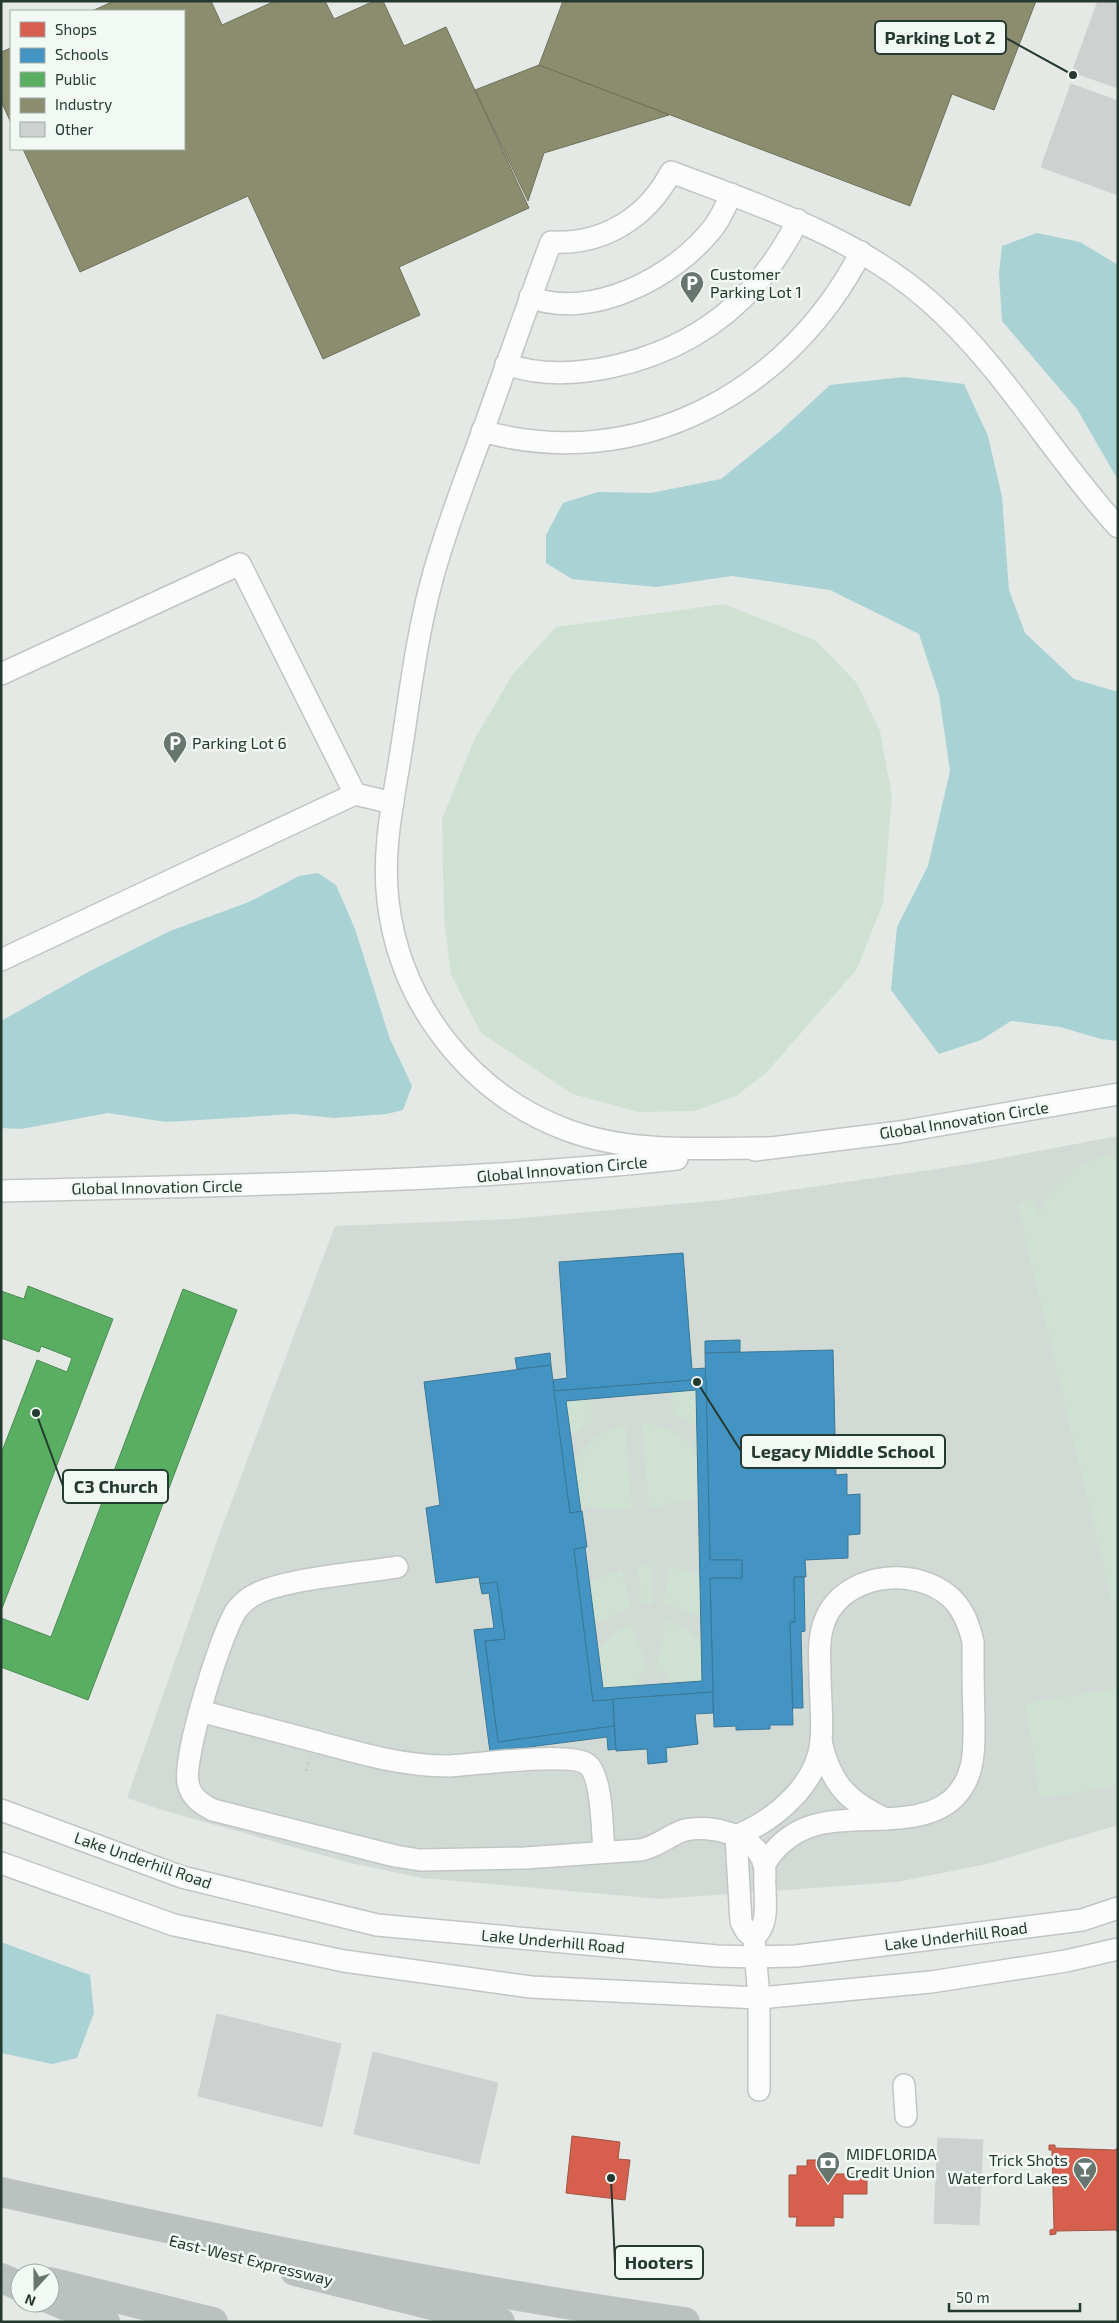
<svg xmlns="http://www.w3.org/2000/svg" width="1119" height="2323" font-family="'Exo 2',sans-serif">
  <rect width="100%" height="100%" fill="#e4e9e6"/>
  <!-- built -->
  <path fill="#d2dad6" d="M1118 1136V1825L987 1864 897 1882 660 1899 422 1878 350 1863 162 1810 127 1798 218 1538 335 1226 511 1219 722 1200 970 1164Z"/>
  <!-- green -->
  <g fill="#cfe1d2">
    <path d="M724 604 815 640 856 682 880 731 892 797 883 903 857 969 766 1073 736 1096 694 1111 638 1112 572 1094 481 1033 451 975 444 919 442 819 474 740 513 674 556 627Z"/>
    <path d="M1118 1153V1602L1112 1603 1017 1204 1033 1199 1038 1216C1052 1182 1081 1159 1118 1153Z"/>
    <path d="M696 1390 697 1424H692L674 1413 672 1392Z"/>
    <path d="M591 1399 593 1419 576 1433 570 1432 566 1401Z"/>
    <path d="M642 1423C661 1424 694 1437 697 1459 699 1471 698 1485 699 1498L649 1508Z"/>
    <path d="M625 1424 632 1509 605 1510 580 1506C578 1495 573 1479 575 1468 578 1445 606 1429 625 1424Z"/>
    <path d="M652 1565 653 1604H642L637 1566Z"/>
    <path d="M669 1566 699 1574 701 1611 697 1616 683 1609 664 1604Z"/>
    <path d="M621 1569 631 1607 614 1614 600 1624 594 1618 589 1583Z"/>
    <path d="M666 1621 685 1628 702 1642V1681L670 1684 666 1673 656 1669Z"/>
    <path d="M631 1624 648 1669 640 1675 637 1686 603 1688 598 1650 615 1632Z"/>
    <path d="M1118 1688V1786L1040 1798 1025 1703Z"/>
  </g>
  <!-- water -->
  <g fill="#a8d2d3">
    <path d="M1037 233 1080 242 1118 265V480L1077 409 1002 321 999 273 1002 246Z"/>
    <path d="M904 377 964 384 988 436 1002 497 1009 590 1025 633 1074 679 1118 692V1041L1101 1039 1060 1027 1011 1021 981 1040 939 1054 891 990 897 927 928 866 950 771 939 695 919 634 830 590 732 576 656 587 572 579 546 563V535L563 503 598 492 651 493 721 479 778 433 830 385Z"/>
    <path d="M318 873 336 885 355 929 390 1039 412 1086 403 1110 387 1114 334 1118 294 1114 166 1122 108 1113 21 1129 1 1128V1021L90 971 170 931 249 902 299 876Z"/>
    <path d="M1 1942 90 1975 94 2013 77 2058 52 2064 1 2053Z"/>
  </g>
  <!-- shops -->
  <g fill="#d6604d" stroke="#a15545">
    <path d="M572 2136 620 2142 618 2159 630 2160 625 2200 566 2193Z"/>
    <path d="M1049 2145H1055V2148L1115 2150 1118 2147V2234L1116 2230 1056 2231V2234L1050 2235V2230L1054 2229 1052 2150H1049Z"/>
    <path d="M807 2160H825V2165H835V2174H867V2194H843V2218L834 2217V2226H796L797 2217H789V2175H797V2166H807Z"/>
  </g>
  <!-- schools -->
  <g fill="#4393c3" stroke="#3a7897">
    <path d="M683 1253 692 1369 706 1368V1379L554 1391 553 1380 567 1378 559 1262Z"/>
    <path d="M740 1340V1352L705 1353V1341Z"/>
    <path d="M833 1350 836 1475 847 1474V1495L860 1494V1534L848 1535V1558L805 1560 806 1577H794L795 1622H790L793 1725H770V1729L736 1730V1726L714 1727 710 1578H742V1560H710L705 1353Z"/>
    <path d="M550 1353 551 1365 517 1369 515 1358Z"/>
    <path d="M551 1365 570 1513 582 1511 587 1547 574 1549 593 1701 613 1699 614 1726 498 1742 485 1641 505 1639 497 1582 480 1584 479 1577 436 1583 426 1508 440 1505 424 1382Z"/>
    <path d="M706 1379 710 1560H742V1578H710L713 1692 593 1701 574 1549 585 1547 603 1688 702 1681 696 1390 566 1401 581 1511 570 1513 554 1391Z"/>
    <path d="M794 1577H804L805 1631 801 1632 803 1708H793L790 1622H795Z"/>
    <path d="M497 1582 505 1639 485 1641 498 1742 614 1726 616 1749 608 1750 607 1737 490 1752 474 1630 494 1628 489 1593 482 1594 480 1584Z"/>
    <path d="M713 1692V1713L695 1714 698 1744 666 1748 667 1762 648 1764 647 1749 616 1751 613 1699Z"/>
  </g>
  <!-- public -->
  <g fill="#5aae61" stroke="#4a8b53">
    <path d="M28 1286 113 1319 1 1611V1454L37 1360 67 1372 72 1358 41 1346 39 1352 1 1338V1291L24 1299Z"/>
    <path d="M183 1289 237 1310 88 1700 1 1667V1618L51 1637Z"/>
  </g>
  <!-- industry -->
  <g fill="#8c8c6e" stroke="#6d735c">
    <path d="M114 1H211L222 25 275 1H325L334 19 374 1H383L404 46 446 27 529 208 399 267 420 315 323 359 248 196 80 272 23 149H184V11H92Z"/>
    <path d="M563 1H1036L994 110 952 94 910 206 539 65Z"/>
    <path d="M11 48V123L1 101V52Z"/>
    <path d="M539 65 669 115 544 153 528 201 475 90Z"/>
  </g>
  <!-- building -->
  <g fill="#cdd1cf" stroke="#cdd2cf">
    <path d="M1098 1H1118V88L1072 72Z"/>
    <path d="M1071 84 1118 101V195L1041 167Z"/>
    <path d="M217 2014 341 2044 322 2127 198 2096Z"/>
    <path d="M373 2052 498 2083 479 2164 354 2134Z"/>
    <path d="M938 2138 983 2140 979 2225 934 2223Z"/>
  </g>
  <g fill="none" stroke-linecap="round" stroke-linejoin="round">
    <!-- minor casing -->
    <g stroke="#c1c6c3" stroke-width="24">
      <g id="minor">
        <path d="M530 297C591 321 675 277 713 228 721 218 726 206 731 194"/>
        <path d="M506 364C539 376 577 374 611 367 698 348 759 299 798 220"/>
        <path d="M482 431C638 475 790 391 861 252"/>
        <path d="M1 674 240 564 355 794"/>
        <path d="M1 960 355 794 393 803"/>
        <path d="M769 1148C702 1148 631 1154 567 1130 470 1094 400 1004 388 901 382 851 393 802 401 752 410 694 417 633 433 576 447 525 466 477 484 428 506 366 528 304 551 242 603 245 647 218 671 172 761 206 855 236 929 301 1003 366 1052 455 1118 527"/>
        <path d="M755 1150 900 1132 1118 1094"/>
        <path d="M1 1191C227 1185 453 1183 677 1159"/>
        <path d="M397 1567C362 1573 275 1579 249 1598 244 1602 239 1606 236 1611 220 1636 183 1756 188 1783 191 1797 201 1804 213 1810L395 1856 420 1860 525 1858 640 1850C657 1847 669 1835 685 1830 711 1824 756 1835 764 1864 766 1871 764 1880 765 1887 765 1906 769 1923 754 1938L759 1998V2090"/>
        <path d="M200 1711C238 1721 276 1731 314 1741 358 1753 402 1766 448 1766 476 1765 568 1751 587 1764 603 1776 602 1832 604 1852"/>
        <path d="M821 1741C830 1783 848 1802 886 1819"/>
        <path d="M1 1810 182 1877 377 1925 717 1956 756 1957 796 1956 1082 1920 1118 1908"/>
        <path d="M736 1836C775 1820 817 1785 821 1741 823 1719 820 1695 820 1673 819 1651 818 1629 830 1610 855 1572 916 1568 949 1596 963 1608 969 1624 973 1642 973 1668 973 1693 974 1718 974 1734 975 1752 971 1767 952 1841 861 1808 809 1827 789 1834 775 1847 764 1865"/>
        <path d="M736 1836 741 1922 746 1931 754 1938"/>
        <path d="M1 1863 174 1925 344 1961 531 1987 759 1998 931 1982 1066 1961 1118 1949"/>
        <path d="M904 2085 906 2116"/>
      </g>
    </g>
    <!-- highway casing -->
    <g stroke="#bdc4c1" stroke-width="30">
      <g id="highway">
        <path d="M1 2192C228 2242 455 2290 685 2322"/>
        <path d="M295 2271 500 2322"/>
        <path d="M1 2278 20 2286"/>
        <path d="M50 2282 213 2322"/>
        <path d="M50 2299 105 2322"/>
      </g>
    </g>
    <!-- path -->
    <path stroke="#c1c9c4" stroke-width="3" stroke-dasharray="2.5 4" stroke-linecap="butt" d="M306 1771 309 1758"/>
    <!-- minor -->
    <use href="#minor" stroke="#fbfcfb" stroke-width="21"/>
    <!-- highway -->
    <use href="#highway" stroke="#bbc1bf" stroke-width="28"/>
  </g>
  <!-- icons -->
  <defs>
    <g id="parking-pin" transform="scale(1.25)"><path d="M0 17L-7.5 6A9.5 9.5 0 1 1 7.5 6Z" fill="#677770" stroke="#f2f8f4"/><path d="M-3.5-5.5H1a3.5 3.5 0 0 1 0 7H-1V5.5H-3.5ZM-1-3.4V-.6H.8a1.4 1.4 0 0 0 0-2.8Z" fill="#fff"/></g>
    <g id="bank-pin" transform="scale(1.25)"><path d="M0 17L-7.5 6A9.5 9.5 0 1 1 7.5 6Z" fill="#677770" stroke="#f2f8f4"/><path d="M-6-4H6V4H-6ZM0-2.3a2.3 2.3 0 1 0 0 4.6a2.3 2.3 0 1 0 0-4.6Z" fill="#fff"/></g>
    <g id="bar-pin" transform="scale(1.25)"><path d="M0 17L-7.5 6A9.5 9.5 0 1 1 7.5 6Z" fill="#677770" stroke="#f2f8f4"/><path d="M-6-5H6L.8 .8V4.5H3.5V6h-7V4.5H-.8V.8Z" fill="#fff"/></g>
  </defs>
  <g fill-rule="evenodd">
    <use href="#parking-pin" x="692" y="283"/>
    <use href="#parking-pin" x="175" y="743"/>
    <use href="#bank-pin" x="828" y="2163"/>
    <use href="#bar-pin" x="1085" y="2169"/>
  </g>
  <g text-anchor="middle" stroke-width="5" stroke-linejoin="round" paint-order="stroke">
    <!-- poi labels -->
    <g font-size="16" fill="#243a31" stroke="#f2f8f4" text-anchor="start">
      <text x="710" y="280">Customer<tspan x="710" dy="18">Parking Lot 1</tspan></text>
      <text x="192" y="749">Parking Lot 6</text>
      <text x="846" y="2160">MIDFLORIDA<tspan x="846" dy="18">Credit Union</tspan></text>
      <text x="1068" y="2166" text-anchor="end">Trick Shots<tspan x="1068" dy="18">Waterford Lakes</tspan></text>
    </g>
    <!-- street labels -->
    <g font-size="16" fill="#243a31" stroke="#f2f8f4">
      <text transform="translate(964 1120) rotate(-9)" y="6">Global Innovation Circle</text>
      <text transform="translate(562 1169) rotate(-5)" y="6">Global Innovation Circle</text>
      <text transform="translate(157 1187) rotate(-1)" y="6">Global Innovation Circle</text>
      <text transform="translate(143 1860) rotate(19)" y="6">Lake Underhill Road</text>
      <text transform="translate(956 1936) rotate(-7)" y="6">Lake Underhill Road</text>
      <text transform="translate(553 1941) rotate(5)" y="6">Lake Underhill Road</text>
      <text transform="translate(251 2260) rotate(14)" y="6">East-West Expressway</text>
    </g>
  </g>
  <!-- callouts -->
  <path fill="none" stroke="#243a31" stroke-width="2" d="M1073 75L1006 38M697 1382L741 1451M36 1413L63 1486M611 2178L615 2263"/>
  <g fill="#243a31" stroke="#f2f8f4" stroke-width="2">
    <circle cx="1073" cy="75" r="5"/>
    <circle cx="697" cy="1382" r="5"/>
    <circle cx="36" cy="1413" r="5"/>
    <circle cx="611" cy="2178" r="5"/>
  </g>
  <g fill="#f2f8f4" stroke="#243a31" stroke-width="2">
    <rect x="875" y="21" width="131" height="33" rx="5"/>
    <rect x="741" y="1435" width="204" height="33" rx="5"/>
    <rect x="63" y="1470" width="105" height="33" rx="5"/>
    <rect x="615" y="2246" width="88" height="33" rx="5"/>
  </g>
  <g font-size="18" text-anchor="middle" font-weight="bold" fill="#243a31">
    <text x="940" y="44">Parking Lot 2</text>
    <text x="843" y="1458">Legacy Middle School</text>
    <text x="116" y="1493">C3 Church</text>
    <text x="659" y="2269">Hooters</text>
  </g>
  <!-- border -->
  <rect width="1119" height="2323" fill="none" stroke="#243a31" stroke-width="5"/>
  <!-- legend -->
  <rect x="10" y="10" width="175" height="140" fill="#f2f8f4" stroke="#a0aca6"/>
  <rect x="20" y="22" width="25" height="15" fill="#d6604d" stroke="#a0aca6"/>
  <text x="55" y="35" font-size="15" fill="#243a31">Shops</text>
  <rect x="20" y="48" width="25" height="15" fill="#4393c3" stroke="#a0aca6"/>
  <text x="55" y="60" font-size="15" fill="#243a31">Schools</text>
  <rect x="20" y="72" width="25" height="15" fill="#5aae61" stroke="#a0aca6"/>
  <text x="55" y="85" font-size="15" fill="#243a31">Public</text>
  <rect x="20" y="98" width="25" height="15" fill="#8c8c6e" stroke="#a0aca6"/>
  <text x="55" y="110" font-size="15" fill="#243a31">Industry</text>
  <rect x="20" y="122" width="25" height="15" fill="#cdd1cf" stroke="#a0aca6"/>
  <text x="55" y="135" font-size="15" fill="#243a31">Other</text>
  <!-- north arrow -->
  <g transform="translate(35 2288) rotate(201)"><circle r="24" fill="#f2f8f4" stroke="#a0aca6"/>
  <path d="M0-4L9 19L0 12L-9 19Z" fill="#677770"/>
  <text y="-8" font-size="14" font-weight="bold" text-anchor="middle" fill="#243a31">N</text>
  </g>
  <!-- scale -->
  <path d="M949 2303v8h131v-8" fill="none" stroke="#243a31" stroke-width="2.5"/>
  <text x="956" y="2303" font-size="15" fill="#243a31" stroke="#f2f8f4" stroke-width="4" paint-order="stroke">50 m</text>
</svg>
